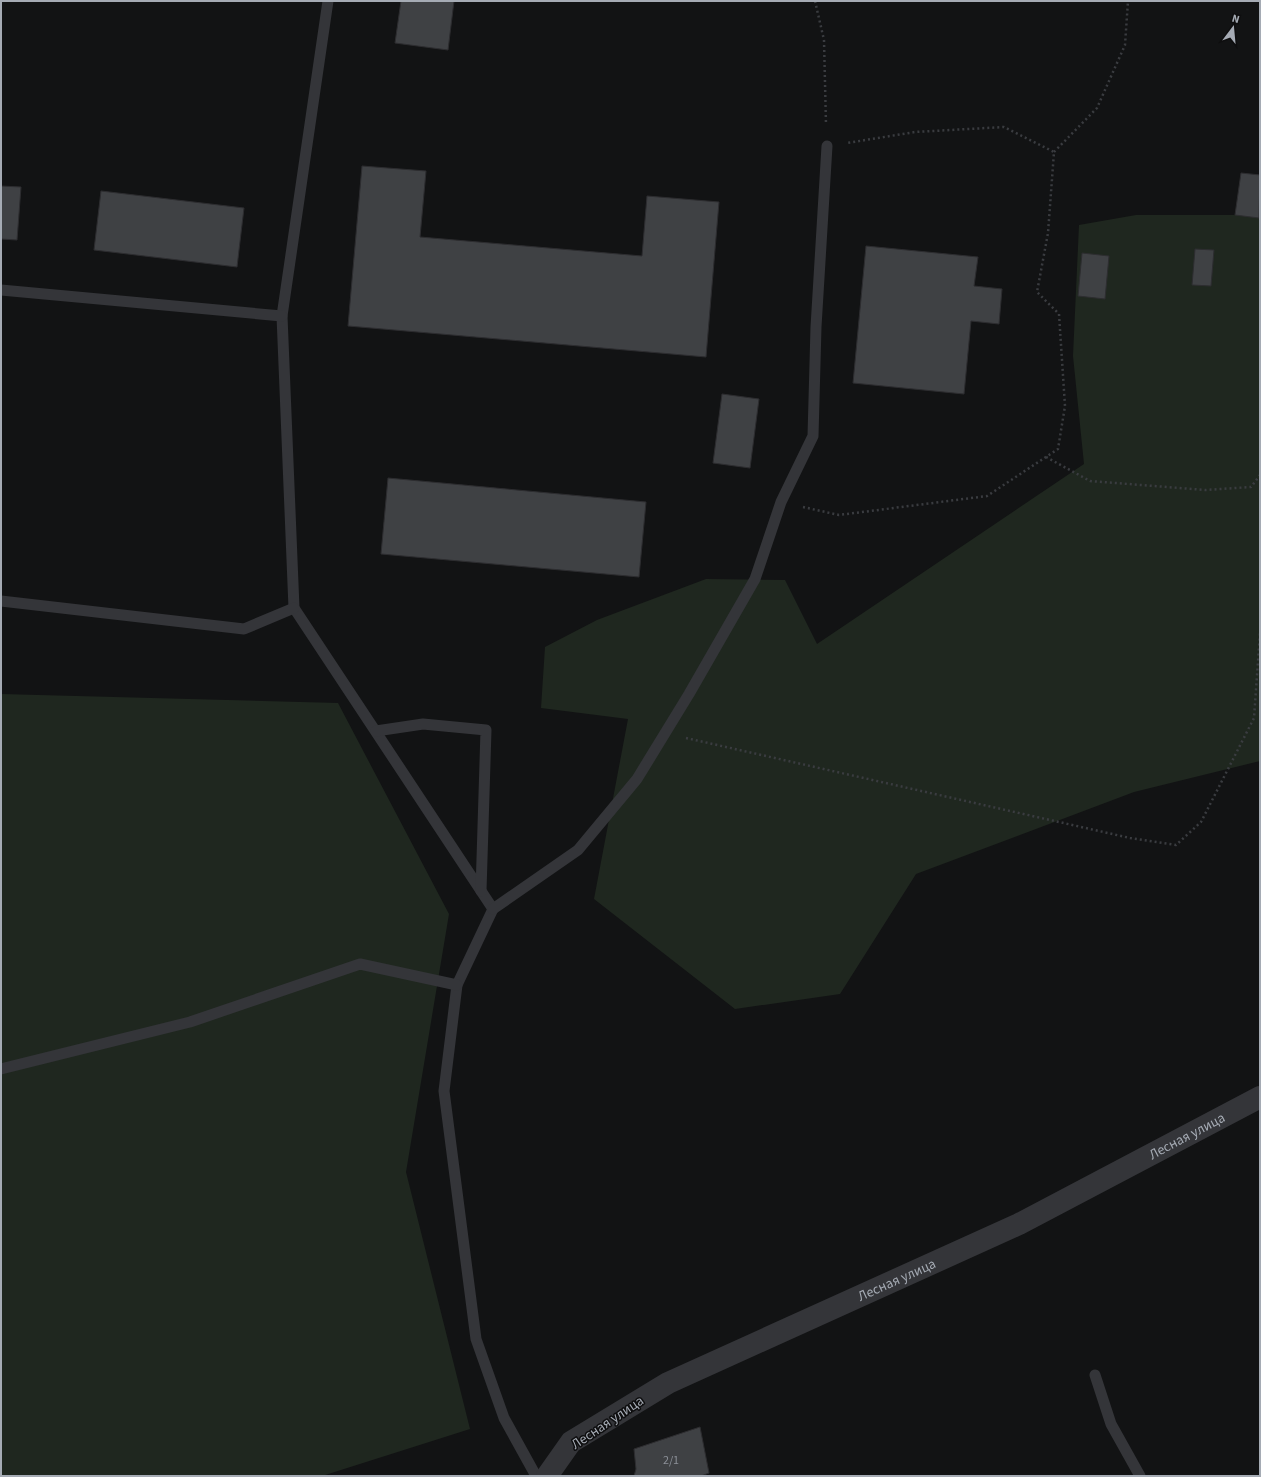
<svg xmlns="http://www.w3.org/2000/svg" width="1261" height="1477" font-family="'Source Sans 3',sans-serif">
  <rect width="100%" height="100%" fill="#121314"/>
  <!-- green -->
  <g fill="#1f271f">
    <path d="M1136 215H1260V761L1134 792 916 874 840 994 735 1009 594 899 628 719 541 708 545 647 597 620 706 579 785 580 817 644 1084 464 1073 356 1079 225Z"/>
    <path d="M1 694 338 703 449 914 406 1172 470 1429 322 1476H1Z"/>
  </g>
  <!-- building -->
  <g fill="#3f4144" stroke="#2d2d30">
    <path d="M401 1H454L448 50 395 43Z"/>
    <path d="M362 166 426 171 420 237 642 256 647 196 719 202 706 357 348 326Z"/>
    <path d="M1241 173 1260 175 1259 218 1235 215Z"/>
    <path d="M1 186 21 187 17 240 1 239Z"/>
    <path d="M101 191 244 208 237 267 94 250Z"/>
    <path d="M866 246 978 257 974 286 1002 289 999 324 971 321 964 394 853 383Z"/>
    <path d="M1195 249 1214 250 1211 286 1192 285Z"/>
    <path d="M1082 253 1109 256 1105 299 1078 296Z"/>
    <path d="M722 394 759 399 750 468 713 463Z"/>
    <path d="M388 478 646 502 639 577 381 554Z"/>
    <path d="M700 1427 709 1473 701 1476H634L636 1469 634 1449Z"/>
  </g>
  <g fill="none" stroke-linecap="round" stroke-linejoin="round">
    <!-- path -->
    <g stroke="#3a3c40" stroke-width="2.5" stroke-dasharray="2 3" stroke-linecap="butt">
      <path d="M815 1 824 40 826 125"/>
      <path d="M1054 152 1097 108 1125 45 1128 1"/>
      <path d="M1046 457 1090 481 1205 490 1251 487 1260 475"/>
      <path d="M803 507 839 515 987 496 1058 449 1065 406 1059 314 1037 292 1048 233 1054 152 1004 127 915 132 847 143"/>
      <path d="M686 738 1130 838 1176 845 1201 822 1254 718 1260 633"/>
    </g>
    <!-- service -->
    <g stroke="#343539" stroke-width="11">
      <path d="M328 1 282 316 294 608 493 909 457 985 444 1091 476 1339 504 1418 536 1476"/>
      <path d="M1 290 282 316"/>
      <path d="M1 601 244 629 294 608"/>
      <path d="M376 731 423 724 486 730 481 891"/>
      <path d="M493 909 578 850 637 779 689 694 755 579 781 502 813 436 816 327 827 146"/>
      <path d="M1 1069 190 1022 360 964 457 985"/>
      <path d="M1095 1375 1111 1424 1140 1476"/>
    </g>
    <!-- minor -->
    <path stroke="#343539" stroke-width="22" id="s1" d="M547 1476 571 1442 668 1383 1019 1224 1260 1097"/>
  </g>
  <g text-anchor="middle" stroke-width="3" stroke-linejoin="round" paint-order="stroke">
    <!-- number labels -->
    <g font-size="12" fill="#8c9098">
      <text x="671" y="1464">2/1</text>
    </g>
    <!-- street labels -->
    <g font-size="14" fill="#a5abb4" stroke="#0e0e0f">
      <text dy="5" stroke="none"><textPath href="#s1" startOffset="730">Лесная улица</textPath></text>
      <text dy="5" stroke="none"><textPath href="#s1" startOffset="406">Лесная улица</textPath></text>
      <text transform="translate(607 1422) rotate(-34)" y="5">Лесная улица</text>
    </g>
  </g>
  <!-- border -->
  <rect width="1261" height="1477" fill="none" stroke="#a5abb4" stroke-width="4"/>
  <!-- north arrow -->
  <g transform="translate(1233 28) rotate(16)" stroke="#0e0e0f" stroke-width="3" paint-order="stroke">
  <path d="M0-3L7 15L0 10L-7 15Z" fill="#a5abb4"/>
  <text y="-6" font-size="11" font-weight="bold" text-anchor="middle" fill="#a5abb4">N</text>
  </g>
</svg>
